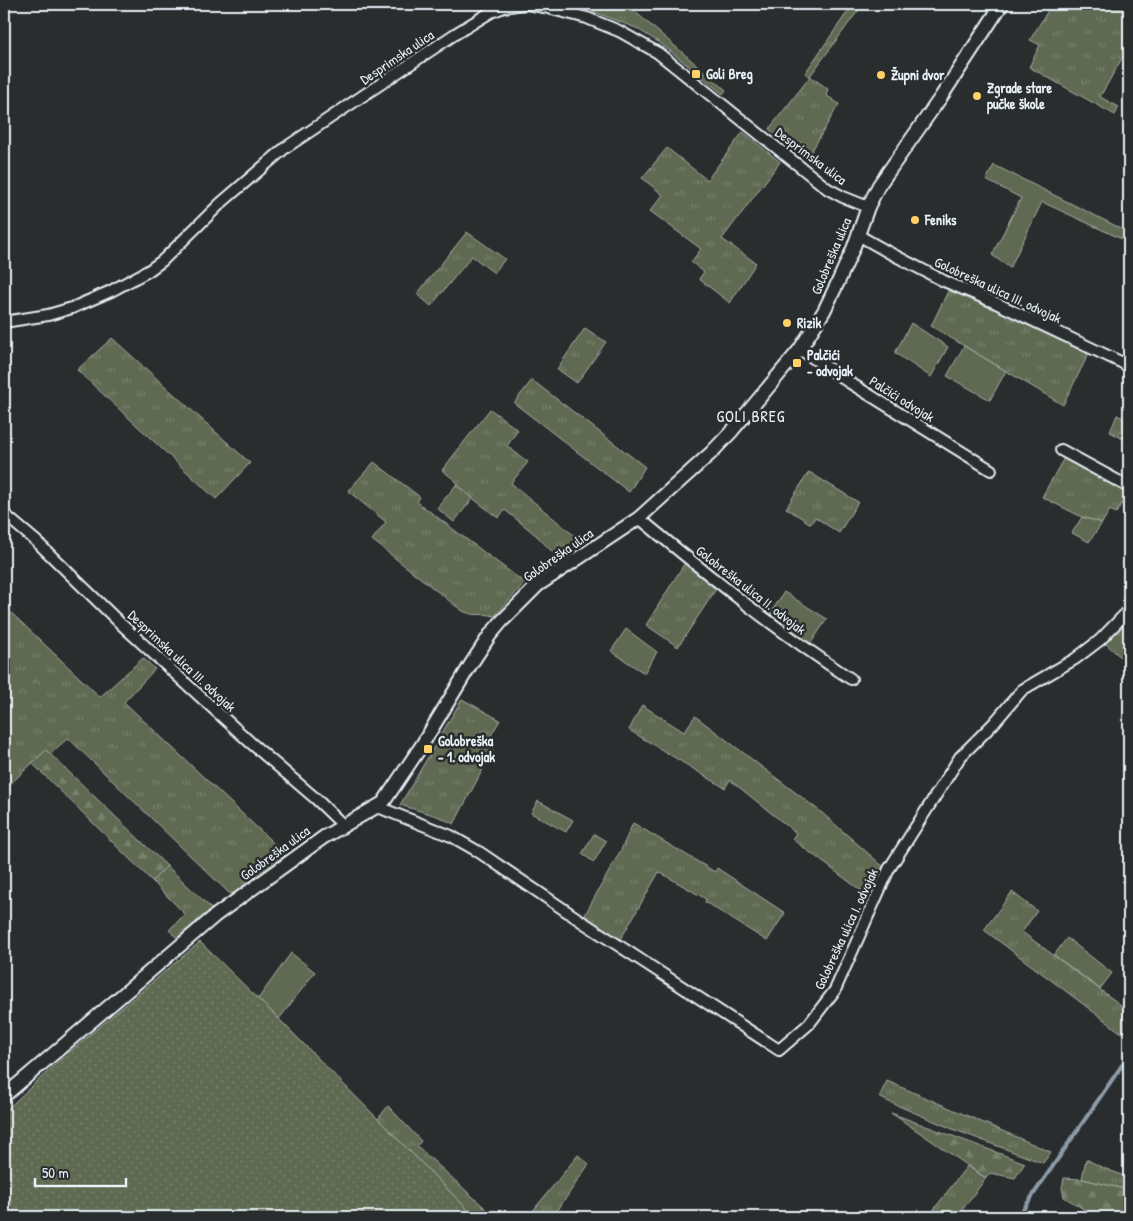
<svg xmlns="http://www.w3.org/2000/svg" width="1133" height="1221" font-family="'Patrick Hand',sans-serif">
  <defs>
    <pattern id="grass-tufts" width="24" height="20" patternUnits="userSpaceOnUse" patternTransform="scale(1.25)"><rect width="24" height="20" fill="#606b52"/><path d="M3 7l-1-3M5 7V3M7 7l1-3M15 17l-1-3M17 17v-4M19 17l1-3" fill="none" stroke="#77816c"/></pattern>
    <pattern id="forest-firs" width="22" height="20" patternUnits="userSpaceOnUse" patternTransform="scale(1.25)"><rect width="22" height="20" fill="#606b52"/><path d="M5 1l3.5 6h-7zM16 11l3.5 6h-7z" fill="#77816c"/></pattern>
    <pattern id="park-dots" width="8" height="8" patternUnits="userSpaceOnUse" patternTransform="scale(1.25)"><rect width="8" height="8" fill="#606b52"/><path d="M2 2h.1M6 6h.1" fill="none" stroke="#77816c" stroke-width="1.8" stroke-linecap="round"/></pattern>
  </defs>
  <rect width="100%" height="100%" fill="#2a2d2e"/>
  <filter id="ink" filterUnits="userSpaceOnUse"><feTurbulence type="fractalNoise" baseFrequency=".02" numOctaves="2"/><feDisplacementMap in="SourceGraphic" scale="10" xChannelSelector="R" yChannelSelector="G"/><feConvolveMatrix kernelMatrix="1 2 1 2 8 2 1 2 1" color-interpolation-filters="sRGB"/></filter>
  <g filter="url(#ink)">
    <!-- grass -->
    <g fill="url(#grass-tufts)" stroke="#a4aea5">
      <path d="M582 4H626L726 90 723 94 660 43 636 28 581 7Z"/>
      <path d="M853 4H863L810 76 828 89 826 95 839 104 807 159 769 129 810 77 805 73Z"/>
      <path d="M1052 4H1129V49L1126 51 1100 97 1119 107 1115 115 1029 67 1040 45 1030 40Z"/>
      <path d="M743 132 780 162 722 239 756 263 730 303 699 279 704 272 691 262 701 249 650 211 663 195 642 178 667 148 707 180Z"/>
      <path d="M467 232 505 259 494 273 472 256 431 306 417 294Z"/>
      <path d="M950 287 994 306 1089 353 1063 405 931 326Z"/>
      <path d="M585 328 606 342 577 383 557 369Z"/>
      <path d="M112 338 250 463 216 499 77 370Z"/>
      <path d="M532 380 645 467 629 492 514 403Z"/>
      <path d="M490 409 518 430 507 446 528 462 511 483 582 542 558 558 537 536 505 510 498 518 456 485 457 482 442 470Z"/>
      <path d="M1117 415 1129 421V442L1110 432Z"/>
      <path d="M1065 456 1129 492 1116 513 1110 510 1102 523 1082 517 1042 497Z"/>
      <path d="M374 462 420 497 417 502 525 583 495 616C481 612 475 618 461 610L372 540 386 522 348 491Z"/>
      <path d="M809 472 858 502 839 533 815 517 811 524 786 508Z"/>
      <path d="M686 561 718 586 678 647 646 625Z"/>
      <path d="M4 606 100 697 143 658 155 669 124 702 286 855 231 895 68 738 50 754 46 750 4 790Z"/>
      <path d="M1129 617V665L1103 641Z"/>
      <path d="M462 699 500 720 485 746 493 750 454 824 437 816 400 805Z"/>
      <path d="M642 705 684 732 695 716 821 812 886 869 871 898 792 839 796 833 730 780 725 788 629 730Z"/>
      <path d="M633 823 715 872 717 868 785 913 767 941 705 902 706 899 659 872 619 942 583 918 621 850Z"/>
      <path d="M167 866 212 909 177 938 169 930 185 914 152 881Z"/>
      <path d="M1012 892 1037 911 1022 932 1129 1011V1034L1127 1037 984 930Z"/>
      <path d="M887 1081 1051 1152 1043 1163 955 1130 887 1101 879 1097Z"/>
      <path d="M388 1106 421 1141 417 1146 495 1217H475L378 1119Z"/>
      <path d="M578 1155 589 1164 553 1217H528Z"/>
      <path d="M1086 1159 1099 1166 1129 1178V1190L1082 1179Z"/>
      <path d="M967 1166 986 1178 957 1217H928Z"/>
    </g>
    <!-- forest -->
    <g fill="url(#forest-firs)" stroke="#a4aea5">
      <path d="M46 750 167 866 152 881 32 763Z"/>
      <path d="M891 1113 1025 1163 1015 1178 990 1173 986 1178Z"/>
      <path d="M1064 1178 1082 1179 1129 1190V1217H1103L1085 1210 1064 1197 1062 1188Z"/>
    </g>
    <!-- park -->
    <path fill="url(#park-dots)" stroke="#a4aea5" d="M200 942 279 1019 475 1217H4V1112L60 1060Z"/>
    <!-- garden -->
    <g fill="#606b52" stroke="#a4aea5">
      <path d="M994 165 1128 232 1124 240 1042 202 1010 268 992 255 1021 198 986 180Z"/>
      <path d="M911 323 948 347 931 377 895 353Z"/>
      <path d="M964 346 1006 371 990 400 947 376Z"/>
      <path d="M456 485 473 498 454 522 437 508Z"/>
      <path d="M1082 517 1102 523 1089 542 1072 533Z"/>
      <path d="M784 592 827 619 809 646 768 617Z"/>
      <path d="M626 629 657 652 644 673 611 651Z"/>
      <path d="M538 801 573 820 566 832 531 813Z"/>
      <path d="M594 834 606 841 594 862 582 854Z"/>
      <path d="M1067 938 1112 973 1100 989 1054 955Z"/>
      <path d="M291 953 315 972 279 1019 258 999Z"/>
    </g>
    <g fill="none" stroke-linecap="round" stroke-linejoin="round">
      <!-- stream -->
      <path stroke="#8c9ba7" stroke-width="4" d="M1018 1217 1129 1055"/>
      <!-- minor casing -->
      <g stroke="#e8f1f8" stroke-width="14">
        <g id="minor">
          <path d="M858 235 888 252 944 281 996 303 1129 366"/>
          <path d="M4 322 48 315 72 308 111 291 148 271 162 261 221 203 285 148 455 34 491 12 504 7 516 5 527 4 544 7 587 18 619 31 658 53 828 189 843 197 868 207"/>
          <path d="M800 349 847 381 991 470"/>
          <path d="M1061 450 1129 487"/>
          <path d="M4 514 36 541 121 624 251 743 315 798 343 825"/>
          <path d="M639 518C708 575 776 630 851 679"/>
          <path d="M378 807 451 836 479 852 581 921 779 1050 809 1024 835 990 889 869 960 757 994 723 1022 690 1075 659 1100 640 1129 610"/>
        </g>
      </g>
      <!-- tertiary casing -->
      <g stroke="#e8f1f8" stroke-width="16">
        <path id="tertiary" d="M4 1096 216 915 324 837 383 803 422 745 471 664 490 635 501 622 538 585 639 518 711 453 732 431 800 349 824 311 839 280 853 249 868 207 879 185 941 97 1002 4"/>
      </g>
      <!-- minor -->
      <use href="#minor" stroke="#2a2d2e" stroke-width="10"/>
      <!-- tertiary -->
      <use href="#tertiary" stroke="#2a2d2e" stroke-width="12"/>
    </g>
  </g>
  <!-- markers -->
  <g fill="#ffd166" stroke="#2a2d2e" stroke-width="2">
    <rect x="691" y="69" width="10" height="10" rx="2.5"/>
    <circle cx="881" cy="75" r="5"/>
    <circle cx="977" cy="96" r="5"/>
    <circle cx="915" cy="220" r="5"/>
    <circle cx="787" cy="323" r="5"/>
    <rect x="792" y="358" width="10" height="10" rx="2.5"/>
    <rect x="423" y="744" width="10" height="10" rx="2.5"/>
  </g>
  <g text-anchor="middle" stroke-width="5" stroke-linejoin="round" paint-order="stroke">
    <!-- street labels -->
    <g font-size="14" fill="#e8f1f8" stroke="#2a2d2e">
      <text transform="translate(397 57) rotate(-34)" y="5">Desprimska ulica</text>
      <text transform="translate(811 156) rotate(37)" y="5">Desprimska ulica</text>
      <text transform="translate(831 256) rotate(-67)" y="5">Golobreška ulica</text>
      <text transform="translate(998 290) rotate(25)" y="5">Golobreška ulica III. odvojak</text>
      <text transform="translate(902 399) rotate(32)" y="5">Palčići odvojak</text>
      <text transform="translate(558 555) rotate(-35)" y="5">Golobreška ulica</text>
      <text transform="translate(751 590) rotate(38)" y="5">Golobreška ulica II. odvojak</text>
      <text transform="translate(182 661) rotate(43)" y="5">Desprimska ulica III. odvojak</text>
      <text transform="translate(275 853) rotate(-36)" y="5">Golobreška ulica</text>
      <text transform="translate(846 929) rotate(-65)" y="5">Golobreška ulica I. odvojak</text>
    </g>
    <!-- poi labels -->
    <g font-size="14" font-weight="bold" fill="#e8f1f8" stroke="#2a2d2e" text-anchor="start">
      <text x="706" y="79">Goli Breg</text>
      <text x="891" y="80">Župni dvor</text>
      <text x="987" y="93">Zgrade stare<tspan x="987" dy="16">pučke škole</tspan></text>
      <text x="925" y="225">Feniks</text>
      <text x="797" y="328">Rizik</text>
      <text x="807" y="360">Palčići<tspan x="807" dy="16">- odvojak</tspan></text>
      <text x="438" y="746">Golobreška<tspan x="438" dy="16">- 1. odvojak</tspan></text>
    </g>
    <!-- quarter labels -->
    <g font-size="16" letter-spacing="1" fill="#e8f1f8" stroke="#2a2d2e">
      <text x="751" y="422">GOLI BREG</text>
    </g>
  </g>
  <!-- margin -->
  <rect width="1133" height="1221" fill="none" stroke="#2a2d2e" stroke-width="20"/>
  <rect x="10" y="10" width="1113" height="1201" fill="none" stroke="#e8f1f8" stroke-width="2" filter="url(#ink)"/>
  <!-- scale -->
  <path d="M35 1178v8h91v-8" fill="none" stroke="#e8f1f8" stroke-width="2.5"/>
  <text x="42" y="1178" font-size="15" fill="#e8f1f8" stroke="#2a2d2e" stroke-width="4" paint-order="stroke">50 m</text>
</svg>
